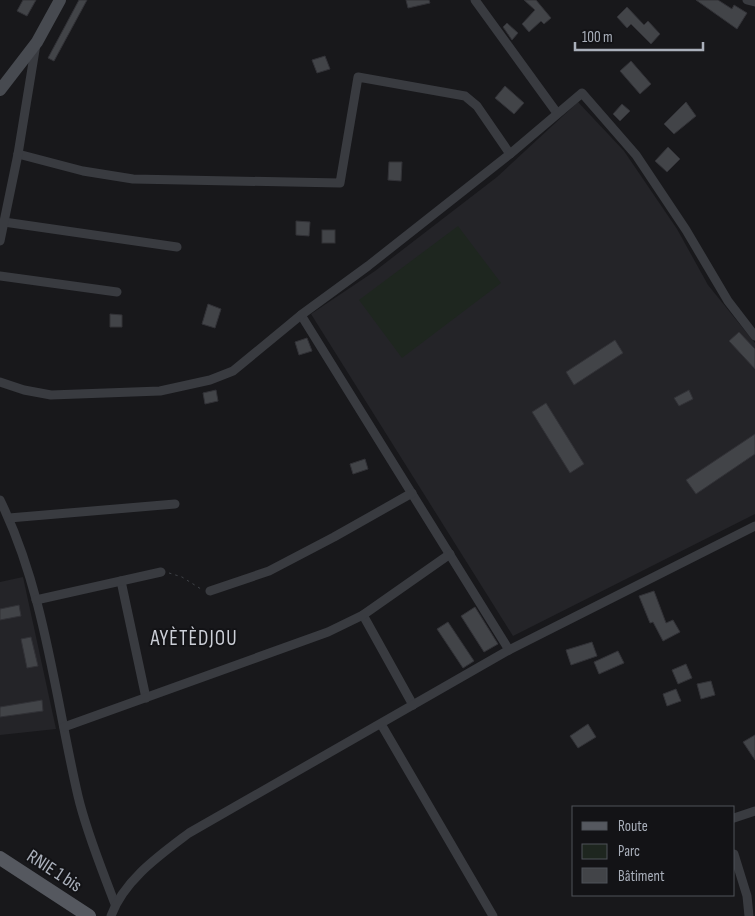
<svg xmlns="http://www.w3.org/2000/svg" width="755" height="916" font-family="'Sofia Sans Condensed',sans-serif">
  <rect width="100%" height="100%" fill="#18181b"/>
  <!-- built -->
  <g fill="#242428">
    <path d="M578 102 624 151 677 229 708 285 755 343V514L513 636 311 314 375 271 497 177Z"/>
    <path d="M23 577 56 729 0 735V582Z"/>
  </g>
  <!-- green -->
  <path fill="#1e261f" d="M458 226 501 283 402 358 359 300Z"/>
  <!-- building -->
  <g fill="#424448" stroke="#323237">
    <path d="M23 0H36L27 16 17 11Z"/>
    <path d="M79 0H87L54 61 48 58Z"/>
    <path d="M406 0H429L430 3 408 8Z"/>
    <path d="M524 0H536L551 18 544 24 541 21 529 32 522 24 535 10Z"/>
    <path d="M696 0H718L732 9 734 5 747 13 737 29Z"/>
    <path d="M627 7 644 25 648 21 660 34 651 44 631 24 627 28 617 17Z"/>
    <path d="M507 23 518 33 512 40 503 27Z"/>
    <path d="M325 56 330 69 317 73 312 60Z"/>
    <path d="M631 61 651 84 640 94 620 71Z"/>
    <path d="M505 86 524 103 514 114 495 98Z"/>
    <path d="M686 102 696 116 674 134 664 124Z"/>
    <path d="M622 104 630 111 620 121 613 114Z"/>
    <path d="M668 147 680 159 667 172 655 161Z"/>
    <path d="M389 162H402L401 181 388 180Z"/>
    <path d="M296 221 310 222 309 236 296 235Z"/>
    <rect x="322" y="230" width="13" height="13"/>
    <path d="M208 304 221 309 215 328 202 324Z"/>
    <path d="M110 314 122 315V327H110Z"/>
    <path d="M739 332 755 349V369L729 341Z"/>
    <path d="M307 338 312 351 299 355 295 342Z"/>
    <path d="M615 340 623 353 574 385 566 372Z"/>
    <path d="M216 390 218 401 205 404 203 393Z"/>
    <path d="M689 390 693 399 679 406 674 398Z"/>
    <path d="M546 403 584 464 570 473 532 412Z"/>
    <path d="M755 434V454L696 494 686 480Z"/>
    <path d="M365 459 368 469 353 474 350 464Z"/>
    <path d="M654 591 666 623 673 620 680 632 663 641 653 622 650 623 639 596Z"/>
    <path d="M19 605 21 616 0 620V609Z"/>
    <path d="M475 607 498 644 484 652 461 616Z"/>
    <path d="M448 622 474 661 463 668 437 629Z"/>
    <path d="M31 637 38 666 27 668 21 639Z"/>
    <path d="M592 642 597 656 571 665 566 650Z"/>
    <path d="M618 651 624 663 599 674 594 662Z"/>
    <path d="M686 664 692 678 678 684 672 670Z"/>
    <path d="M711 681 715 695 701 699 697 684Z"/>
    <path d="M676 689 681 701 667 706 663 694Z"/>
    <path d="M42 700 43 711 0 717V707Z"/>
    <path d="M588 724 596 737 578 748 570 736Z"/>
    <path d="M755 735V760L743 742Z"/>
  </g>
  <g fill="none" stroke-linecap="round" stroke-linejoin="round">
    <!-- path -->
    <path stroke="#3f4247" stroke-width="1" stroke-dasharray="2.5 4" stroke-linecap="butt" d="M169 573 182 577 201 589"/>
    <!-- street -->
    <g stroke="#393b40" stroke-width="9">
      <path d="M475 0 557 113"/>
      <path d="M747 0 755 2"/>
      <path d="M18 154 83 171 133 179 340 183 358 77 465 96 477 106 510 154"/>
      <path d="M4 222 177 247"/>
      <path d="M0 241 18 154 36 44"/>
      <path d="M0 276 117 292"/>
      <path d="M301 315 509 650"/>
      <path d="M0 382 24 390 51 395 160 391 210 380 233 371 301 315 368 266 510 154 582 93 636 155 686 230 728 301 755 336"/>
      <path d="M0 500C45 592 55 697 78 796 87 834 102 869 115 904"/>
      <path d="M9 518 175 504"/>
      <path d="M121 581 146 698"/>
      <path d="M210 591 269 571 334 537 412 493"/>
      <path d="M36 600 161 572"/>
      <path d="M363 615 413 705"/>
      <path d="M381 724 493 916"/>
      <path d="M64 727 328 632 363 615 450 554"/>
      <path d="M734 818 755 811"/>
      <path d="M734 854 747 896 749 916"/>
      <path d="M111 916C124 880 160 855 189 833L509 650 755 526"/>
    </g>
    <!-- secondary -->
    <path stroke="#474a50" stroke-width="12" d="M0 90 37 42 60 0"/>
    <!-- primary -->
    <path stroke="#55585f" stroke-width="14" d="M0 858 89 916"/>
  </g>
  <g text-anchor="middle" stroke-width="4" stroke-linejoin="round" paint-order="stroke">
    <!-- street labels -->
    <g font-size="19" fill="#aab0bb" stroke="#131316">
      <text transform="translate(55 870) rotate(33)" y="7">RNIE 1 bis</text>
    </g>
    <!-- quarter labels -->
    <g font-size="21" letter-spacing="1" fill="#cccfd7" stroke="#131316">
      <text x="194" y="645">AYÈTÈDJOU</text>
    </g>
  </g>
  <!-- legend -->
  <rect x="572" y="806" width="162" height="90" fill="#131316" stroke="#4f5258"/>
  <rect x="582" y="822" width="25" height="8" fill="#55585f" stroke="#4f5258"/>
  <text x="618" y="831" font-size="15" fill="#aab0bb">Route</text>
  <rect x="582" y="844" width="25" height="15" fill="#1e261f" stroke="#4f5258"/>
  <text x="618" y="856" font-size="15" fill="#aab0bb">Parc</text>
  <rect x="582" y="868" width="25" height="15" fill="#424448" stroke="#4f5258"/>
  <text x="618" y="881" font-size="15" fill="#aab0bb">Bâtiment</text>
  <!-- scale -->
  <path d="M575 42v8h128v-8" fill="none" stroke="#aab0bb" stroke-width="2.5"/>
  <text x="582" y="42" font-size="15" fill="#aab0bb" stroke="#131316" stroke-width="4" paint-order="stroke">100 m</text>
</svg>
